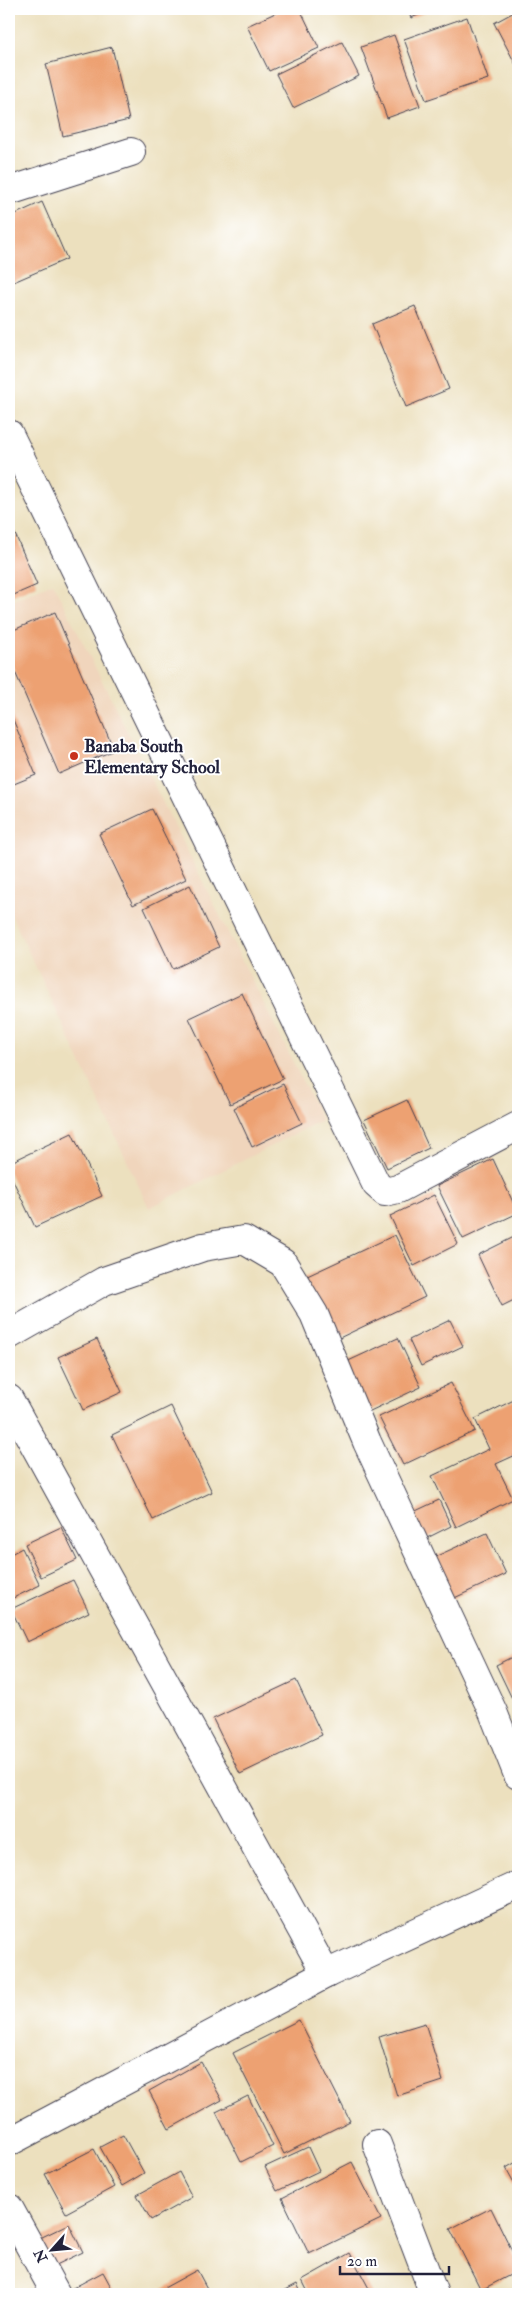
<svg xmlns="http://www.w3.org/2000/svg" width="527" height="2303" font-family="'IM FELL Double Pica',serif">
  <rect width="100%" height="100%" fill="#fff"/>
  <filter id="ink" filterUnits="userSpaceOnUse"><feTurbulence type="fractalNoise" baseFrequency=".02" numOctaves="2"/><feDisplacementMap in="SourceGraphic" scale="10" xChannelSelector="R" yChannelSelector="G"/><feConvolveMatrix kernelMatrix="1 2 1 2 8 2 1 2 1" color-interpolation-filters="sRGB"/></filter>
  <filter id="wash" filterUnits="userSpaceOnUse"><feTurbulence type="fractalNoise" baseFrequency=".0096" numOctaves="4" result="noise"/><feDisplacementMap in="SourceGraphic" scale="20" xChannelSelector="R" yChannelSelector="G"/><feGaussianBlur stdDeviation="1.12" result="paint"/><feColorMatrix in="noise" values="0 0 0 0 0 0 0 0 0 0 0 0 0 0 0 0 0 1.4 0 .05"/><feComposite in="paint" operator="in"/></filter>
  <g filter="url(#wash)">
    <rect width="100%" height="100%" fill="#ece0be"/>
    <!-- built -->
    <path fill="#f0d5bc" d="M53 583 322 1120 149 1208 9 910V602Z"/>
    <g id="blocks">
      <!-- building -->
      <g fill="#eda172">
        <path d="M284 9H300L319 48 269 71 247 26Z"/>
        <path d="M407 9H433L411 18Z"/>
        <path d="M518 10V64L516 65 494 23Z"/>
        <path d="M467 17 488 79 426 100 404 39Z"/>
        <path d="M394 35 420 106 387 118 361 47Z"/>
        <path d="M342 42 359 76 293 108 276 74Z"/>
        <path d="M112 47 129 120 63 136 46 64Z"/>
        <path d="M42 202 67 259 9 284V217Z"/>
        <path d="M415 306 449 389 406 407 372 324Z"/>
        <path d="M9 520 37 585 9 597Z"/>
        <path d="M55 612 114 750 59 774 9 658V632Z"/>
        <path d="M9 710 36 775 9 786Z"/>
        <path d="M152 809 186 879 133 905 99 834Z"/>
        <path d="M190 885 219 947 173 969 144 908Z"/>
        <path d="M242 993 283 1079 230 1104 189 1018Z"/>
        <path d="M283 1084 302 1123 252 1147 234 1108Z"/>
        <path d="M407 1100 429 1148 387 1168 364 1120Z"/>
        <path d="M72 1133 102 1196 35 1227 9 1172V1163Z"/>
        <path d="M493 1159 518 1213 463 1239 437 1186Z"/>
        <path d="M434 1195 458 1244 414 1266 390 1216Z"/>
        <path d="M395 1235 425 1297 333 1341 303 1278Z"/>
        <path d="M518 1235V1298L502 1306 478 1255Z"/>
        <path d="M450 1320 463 1346 421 1366 409 1340Z"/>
        <path d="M398 1338 421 1387 368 1412 344 1363Z"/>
        <path d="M97 1339 122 1392 83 1410 58 1357Z"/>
        <path d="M451 1383 475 1431 403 1465 379 1417Z"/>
        <path d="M518 1398V1454L496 1464 513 1499 456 1527 432 1476 489 1449 475 1419Z"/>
        <path d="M171 1406 212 1492 153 1520 112 1435Z"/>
        <path d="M439 1500 451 1526 417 1543 405 1516Z"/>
        <path d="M61 1527 77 1560 41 1577 25 1544Z"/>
        <path d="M487 1533 506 1574 448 1601 428 1560Z"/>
        <path d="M22 1548 40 1585 11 1599 9 1594V1555Z"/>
        <path d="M73 1580 89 1612 27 1642 11 1609Z"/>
        <path d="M518 1654V1711L496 1665Z"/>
        <path d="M296 1680 322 1735 240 1774 213 1719Z"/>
        <path d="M299 2020 350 2121 284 2154 233 2053Z"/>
        <path d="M425 2023 443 2081 397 2096 379 2037Z"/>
        <path d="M201 2062 222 2100 169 2129 149 2091Z"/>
        <path d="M248 2096 273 2146 241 2162 216 2112Z"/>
        <path d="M123 2135 144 2173 122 2186 100 2147Z"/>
        <path d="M308 2147 319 2171 277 2191 265 2167Z"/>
        <path d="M94 2149 114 2187 66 2213 45 2174Z"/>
        <path d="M518 2161V2190L506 2168Z"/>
        <path d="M352 2162 381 2219 309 2254 282 2198Z"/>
        <path d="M179 2172 192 2197 151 2220 137 2195Z"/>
        <path d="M491 2208 518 2263V2271L481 2290 450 2229Z"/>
        <path d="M69 2224 83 2252 52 2267 38 2239Z"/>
        <path d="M350 2253 372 2294H309L302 2280Z"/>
        <path d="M197 2270 210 2294H153Z"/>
        <path d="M103 2272 115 2294H71L69 2290Z"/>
        <path d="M297 2284 302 2294H278Z"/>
      </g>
    </g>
  </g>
  <g filter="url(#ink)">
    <use href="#blocks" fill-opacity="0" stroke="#403e4f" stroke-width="1"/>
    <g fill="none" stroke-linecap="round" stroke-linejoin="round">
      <!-- minor casing -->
      <g stroke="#403e4f" stroke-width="30">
        <g id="minor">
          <path d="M9 191 131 152"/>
          <path d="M9 434 376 1184 385 1192 398 1189 518 1126"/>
          <path d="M9 1335 104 1281 203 1247 244 1240 283 1263 314 1314 367 1442 493 1712 518 1775"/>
          <path d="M9 1399 326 1974"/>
          <path d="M9 2142 326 1974 518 1885"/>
          <path d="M377 2144 434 2294"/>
          <path d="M9 2208 56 2294"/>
        </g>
      </g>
      <!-- minor -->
      <use href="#minor" stroke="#fff" stroke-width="28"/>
    </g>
  </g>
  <!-- markers -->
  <circle fill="#c8321e" stroke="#fff" stroke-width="2" cx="74" cy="756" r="5"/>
  <g text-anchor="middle" stroke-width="4" stroke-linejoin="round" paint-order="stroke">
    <!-- poi labels -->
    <g font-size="18" font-weight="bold" fill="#22223b" stroke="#fff" text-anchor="start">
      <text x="84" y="752">Banaba South<tspan x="84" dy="21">Elementary School</tspan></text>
    </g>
  </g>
  <!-- margin -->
  <rect width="527" height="2303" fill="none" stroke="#fff" stroke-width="30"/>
  <!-- north arrow -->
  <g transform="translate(52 2250) rotate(243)" stroke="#ffffff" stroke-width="4" paint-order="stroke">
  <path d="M0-4L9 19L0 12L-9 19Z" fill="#22223b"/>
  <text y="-8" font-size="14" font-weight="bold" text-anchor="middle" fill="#22223b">N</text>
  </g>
  <!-- scale -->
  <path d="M340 2266v8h109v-8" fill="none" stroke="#22223b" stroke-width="2.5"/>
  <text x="347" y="2266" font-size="15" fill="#22223b" stroke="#ffffff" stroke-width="4" paint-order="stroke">20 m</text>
</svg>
